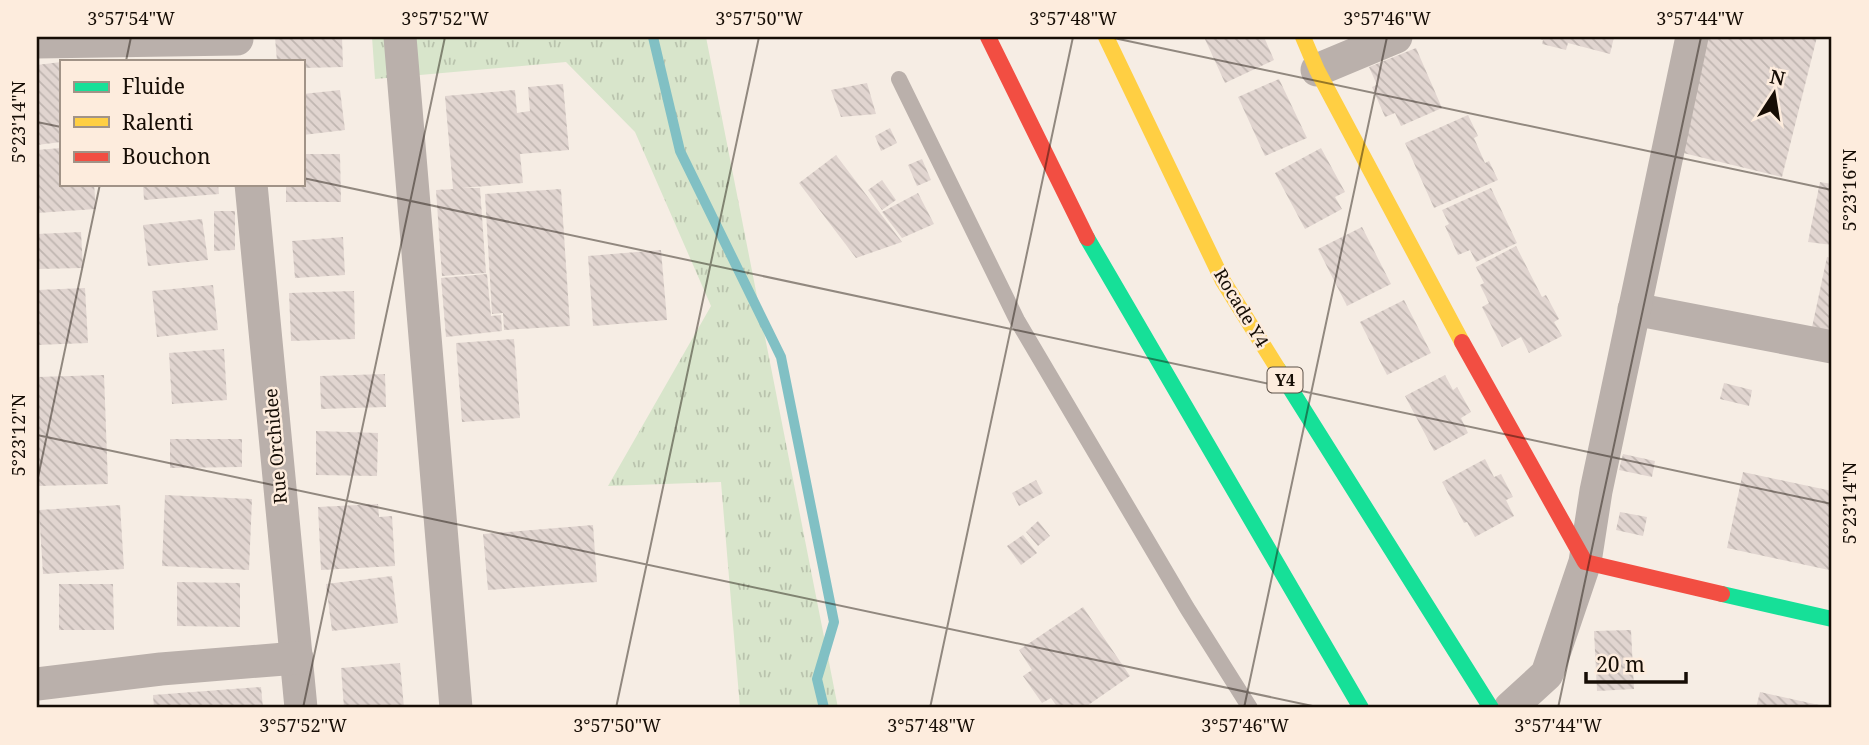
<svg xmlns="http://www.w3.org/2000/svg" width="1869" height="745" font-family="'Noto Serif',serif">
  <defs>
    <pattern id="grass-tufts" width="24" height="20" patternUnits="userSpaceOnUse" patternTransform="scale(1.75)"><rect width="24" height="20" fill="#d8e5cb"/><path d="M3 7l-1-3M5 7V3M7 7l1-3M15 17l-1-3M17 17v-4M19 17l1-3" fill="none" stroke="#b9c3ad"/></pattern>
    <pattern id="building-back-hatch" width="6" height="6" patternUnits="userSpaceOnUse" patternTransform="scale(1.75)"><rect width="6" height="6" fill="#e1d5d0"/><path d="M-1 5l2 2M0 0l6 6M5-1l2 2" fill="none" stroke="#c0b6b1"/></pattern>
  </defs>
  <rect width="100%" height="100%" fill="#f6ede4"/>
  <!-- grass -->
  <path fill="url(#grass-tufts)" d="M372 37H706L838 708H740L721 482 608 486 711 306 635 132 566 62 375 79Z"/>
  <g fill="none" stroke-linecap="round" stroke-linejoin="round">
    <!-- stream -->
    <path stroke="#81c0c4" stroke-width="10" d="M653 37 680 151 781 357 834 622 817 679 824 708"/>
  </g>
  <!-- building -->
  <g fill="url(#building-back-hatch)">
    <path d="M275 37H342L343 67 303 68V61H277Z"/>
    <path d="M1204 37H1264L1274 60 1225 83Z"/>
    <path d="M1535 37H1614L1610 54 1568 43 1566 50 1542 44 1543 40Z"/>
    <path d="M1708 37H1817L1782 177 1679 152Z"/>
    <path d="M1416 48 1442 108 1401 126 1395 113 1385 117 1372 87 1377 85 1369 67Z"/>
    <path d="M61 62V142L37 145V65Z"/>
    <path d="M1279 79 1307 138 1265 156 1238 97Z"/>
    <path d="M867 83 876 114 841 117 831 90Z"/>
    <path d="M563 84 569 150 520 154 523 183 462 188H480L486 273 442 276 436 190 453 189 445 96 515 90 517 113 530 111 528 87Z"/>
    <path d="M340 90 345 130 303 135V94Z"/>
    <path d="M1468 115 1478 136 1474 138 1485 163 1489 161 1498 180 1434 208 1405 143Z"/>
    <path d="M890 128 897 143 881 151 875 136Z"/>
    <path d="M61 148V184H94L96 209 37 213V150Z"/>
    <path d="M1321 148 1345 192 1335 197 1342 209 1305 229 1275 173Z"/>
    <path d="M303 154H340L341 202H286V184H303Z"/>
    <path d="M836 155 902 242 856 258 799 183Z"/>
    <path d="M922 159 931 180 917 186 908 165Z"/>
    <path d="M882 180 896 200 882 210 868 190Z"/>
    <path d="M1820 182 1832 184V245L1808 242Z"/>
    <path d="M143 184H218L219 194 144 200Z"/>
    <path d="M1491 188 1517 243 1476 262 1470 250 1458 255 1445 226 1449 224 1442 210Z"/>
    <path d="M561 189 570 326 504 330 503 313 492 314 485 194Z"/>
    <path d="M918 193 934 224 902 238 882 212Z"/>
    <path d="M214 211H235V250L214 251Z"/>
    <path d="M202 219 208 260 148 266 143 225Z"/>
    <path d="M1362 227 1391 284 1347 306 1318 249Z"/>
    <path d="M81 232 83 268 37 269V234Z"/>
    <path d="M343 237 345 275 295 278 292 241Z"/>
    <path d="M1516 246 1542 297 1546 295 1559 319 1554 322 1562 336 1529 353 1521 337 1502 347 1482 307 1489 303 1480 285 1484 283 1476 267Z"/>
    <path d="M661 250 667 320 593 326 588 256Z"/>
    <path d="M1827 257 1832 258V337L1811 332Z"/>
    <path d="M487 274 491 316 501 315 502 331 446 337 441 278Z"/>
    <path d="M213 285 218 330 157 337 152 291Z"/>
    <path d="M85 288 88 343 37 345V290Z"/>
    <path d="M354 291 355 339 291 341 289 293Z"/>
    <path d="M1404 300 1431 353 1387 375 1360 322Z"/>
    <path d="M514 339 520 418 462 422 456 343Z"/>
    <path d="M224 349 227 400 172 404 169 353Z"/>
    <path d="M385 374 386 407 321 409 320 376Z"/>
    <path d="M104 375 108 484 39 486 37 377Z"/>
    <path d="M1445 375 1453 390 1457 387 1471 412 1461 418 1468 433 1434 451 1405 396Z"/>
    <path d="M1724 383 1752 390 1749 406 1720 399Z"/>
    <path d="M316 431 378 433 377 476 316 475Z"/>
    <path d="M170 439H242V467L170 468Z"/>
    <path d="M1623 454 1655 461 1652 477 1619 470Z"/>
    <path d="M1485 459 1494 477 1501 474 1513 497 1506 500 1514 516 1475 537 1467 522 1464 523 1442 482Z"/>
    <path d="M1743 472 1832 491V554L1829 570 1727 548Z"/>
    <path d="M1036 480 1043 493 1019 506 1012 493Z"/>
    <path d="M165 495 252 499 249 570 162 566Z"/>
    <path d="M378 504 379 517 392 516 395 566 321 570 318 507Z"/>
    <path d="M120 505 124 569 43 574 39 510Z"/>
    <path d="M1620 512 1647 517 1643 536 1616 530Z"/>
    <path d="M1038 521 1050 536 1038 546 1026 532Z"/>
    <path d="M593 525 597 582 488 590 483 534Z"/>
    <path d="M1023 535 1037 553 1021 565 1007 546Z"/>
    <path d="M392 576 398 623 332 631 326 584Z"/>
    <path d="M177 582 240 583V627L177 626Z"/>
    <path d="M59 584H113L114 630H59Z"/>
    <path d="M1083 607 1130 676 1084 708H1058L1051 698 1042 703 1023 676 1032 670 1019 650Z"/>
    <path d="M1631 630 1634 689 1597 691 1594 631Z"/>
    <path d="M400 663 404 708H344L341 668Z"/>
    <path d="M261 687 263 708H154L153 695Z"/>
    <path d="M1760 692 1819 705V708H1756Z"/>
  </g>
  <g fill="none" stroke-linecap="round" stroke-linejoin="round">
    <!-- lane -->
    <path stroke="#bab0ab" stroke-width="16" d="M899 79 1017 320 1187 608 1250 708"/>
    <!-- street -->
    <g stroke="#bab0ab" stroke-width="33">
      <path d="M400 37 456 708"/>
      <path d="M37 42 237 39"/>
      <path d="M1317 70 1396 37"/>
      <path d="M251 184 301 708"/>
      <path d="M1634 309 1832 347"/>
      <path d="M37 684 161 669 297 658"/>
      <path d="M1510 708 1547 674 1585 562 1596 491 1692 37"/>
    </g>
    <!-- fast -->
    <g stroke="#16e098" stroke-width="16">
      <path d="M1087 238 1361 708"/>
      <path d="M1278 369 1491 708"/>
      <path d="M1722 594 1832 619"/>
    </g>
    <!-- slow -->
    <g stroke="#ffcf43" stroke-width="16">
      <path d="M1106 37 1223 281 1278 369"/>
      <path d="M1303 37 1317 70 1462 342"/>
    </g>
    <!-- jam -->
    <g stroke="#f24e42" stroke-width="16">
      <path d="M988 37 1087 238"/>
      <path d="M1462 342 1585 562 1722 594"/>
    </g>
  </g>
  <!-- ticks -->
  <path fill="none" stroke="#160d05" stroke-width="2" stroke-opacity="0.45" d="M1109 37 1832 190M126 61 131 37M37 122 61 127M303 178 1832 504M37 435 1322 708M37 482 100 184M303 708 445 37M616 708 759 37M930 708 1073 37M1244 708 1387 37M1558 708 1701 37"/>
  <g text-anchor="middle" stroke-width="5" stroke-linejoin="round" paint-order="stroke">
    <!-- shield labels -->
    <rect fill="#fdecdd" stroke="#5b5046" stroke-width="2" x="1267.5" y="367.5" width="35" height="25" rx="5"/>
    <g font-size="16" font-weight="bold" fill="#160d05">
      <text x="1285" y="386">Y4</text>
    </g>
    <!-- street labels -->
    <g font-size="18" fill="#160d05" stroke="#fdecdd">
      <text transform="translate(1241 308) rotate(59)" y="6">Rocade Y4</text>
      <text transform="translate(276 446) rotate(-95)" y="6">Rue Orchidee</text>
    </g>
  </g>
  <!-- border -->
  <rect width="1869" height="745" fill="none" stroke="#fdecdd" stroke-width="77"/>
  <!-- legend -->
  <rect x="60" y="60" width="245" height="126" fill="#fdecdd" stroke="#a19387" stroke-width="2"/>
  <rect x="74" y="82" width="35" height="10" fill="#16e098" stroke="#a19387" stroke-width="2"/>
  <text x="122" y="94" font-size="21" fill="#160d05">Fluide</text>
  <rect x="74" y="117" width="35" height="10" fill="#ffcf43" stroke="#a19387" stroke-width="2"/>
  <text x="122" y="130" font-size="21" fill="#160d05">Ralenti</text>
  <rect x="74" y="152" width="35" height="10" fill="#f24e42" stroke="#a19387" stroke-width="2"/>
  <text x="122" y="164" font-size="21" fill="#160d05">Bouchon</text>
  <!-- north arrow -->
  <g transform="translate(1774 94) rotate(12)" stroke="#fdecdd" stroke-width="5" paint-order="stroke">
  <path d="M0-5L12 26L0 18L-12 26Z" fill="#160d05"/>
  <text y="-10" font-size="19" font-weight="bold" text-anchor="middle" fill="#160d05">N</text>
  </g>
  <!-- scale -->
  <path d="M1586 672v10h100v-10" fill="none" stroke="#160d05" stroke-width="3.5"/>
  <text x="1596" y="672" font-size="21" fill="#160d05" stroke="#fdecdd" stroke-width="5" paint-order="stroke">20 m</text>
  <rect x="38" y="38" width="1792" height="668" fill="none" stroke="#160d05" stroke-width="2.5"/>
  <g font-size="18" text-anchor="middle" fill="#160d05">
    <text x="131" y="25">3°57'54"W</text>
    <text x="445" y="25">3°57'52"W</text>
    <text x="759" y="25">3°57'50"W</text>
    <text x="1073" y="25">3°57'48"W</text>
    <text x="1387" y="25">3°57'46"W</text>
    <text x="1700" y="25">3°57'44"W</text>
    <text transform="translate(19 122) rotate(-90)" y="6">5°23'14"N</text>
    <text transform="translate(1850 190) rotate(-90)" y="6">5°23'16"N</text>
    <text transform="translate(19 435) rotate(-90)" y="6">5°23'12"N</text>
    <text transform="translate(1850 503) rotate(-90)" y="6">5°23'14"N</text>
    <text x="303" y="732">3°57'52"W</text>
    <text x="617" y="732">3°57'50"W</text>
    <text x="931" y="732">3°57'48"W</text>
    <text x="1245" y="732">3°57'46"W</text>
    <text x="1558" y="732">3°57'44"W</text>
  </g>
</svg>
